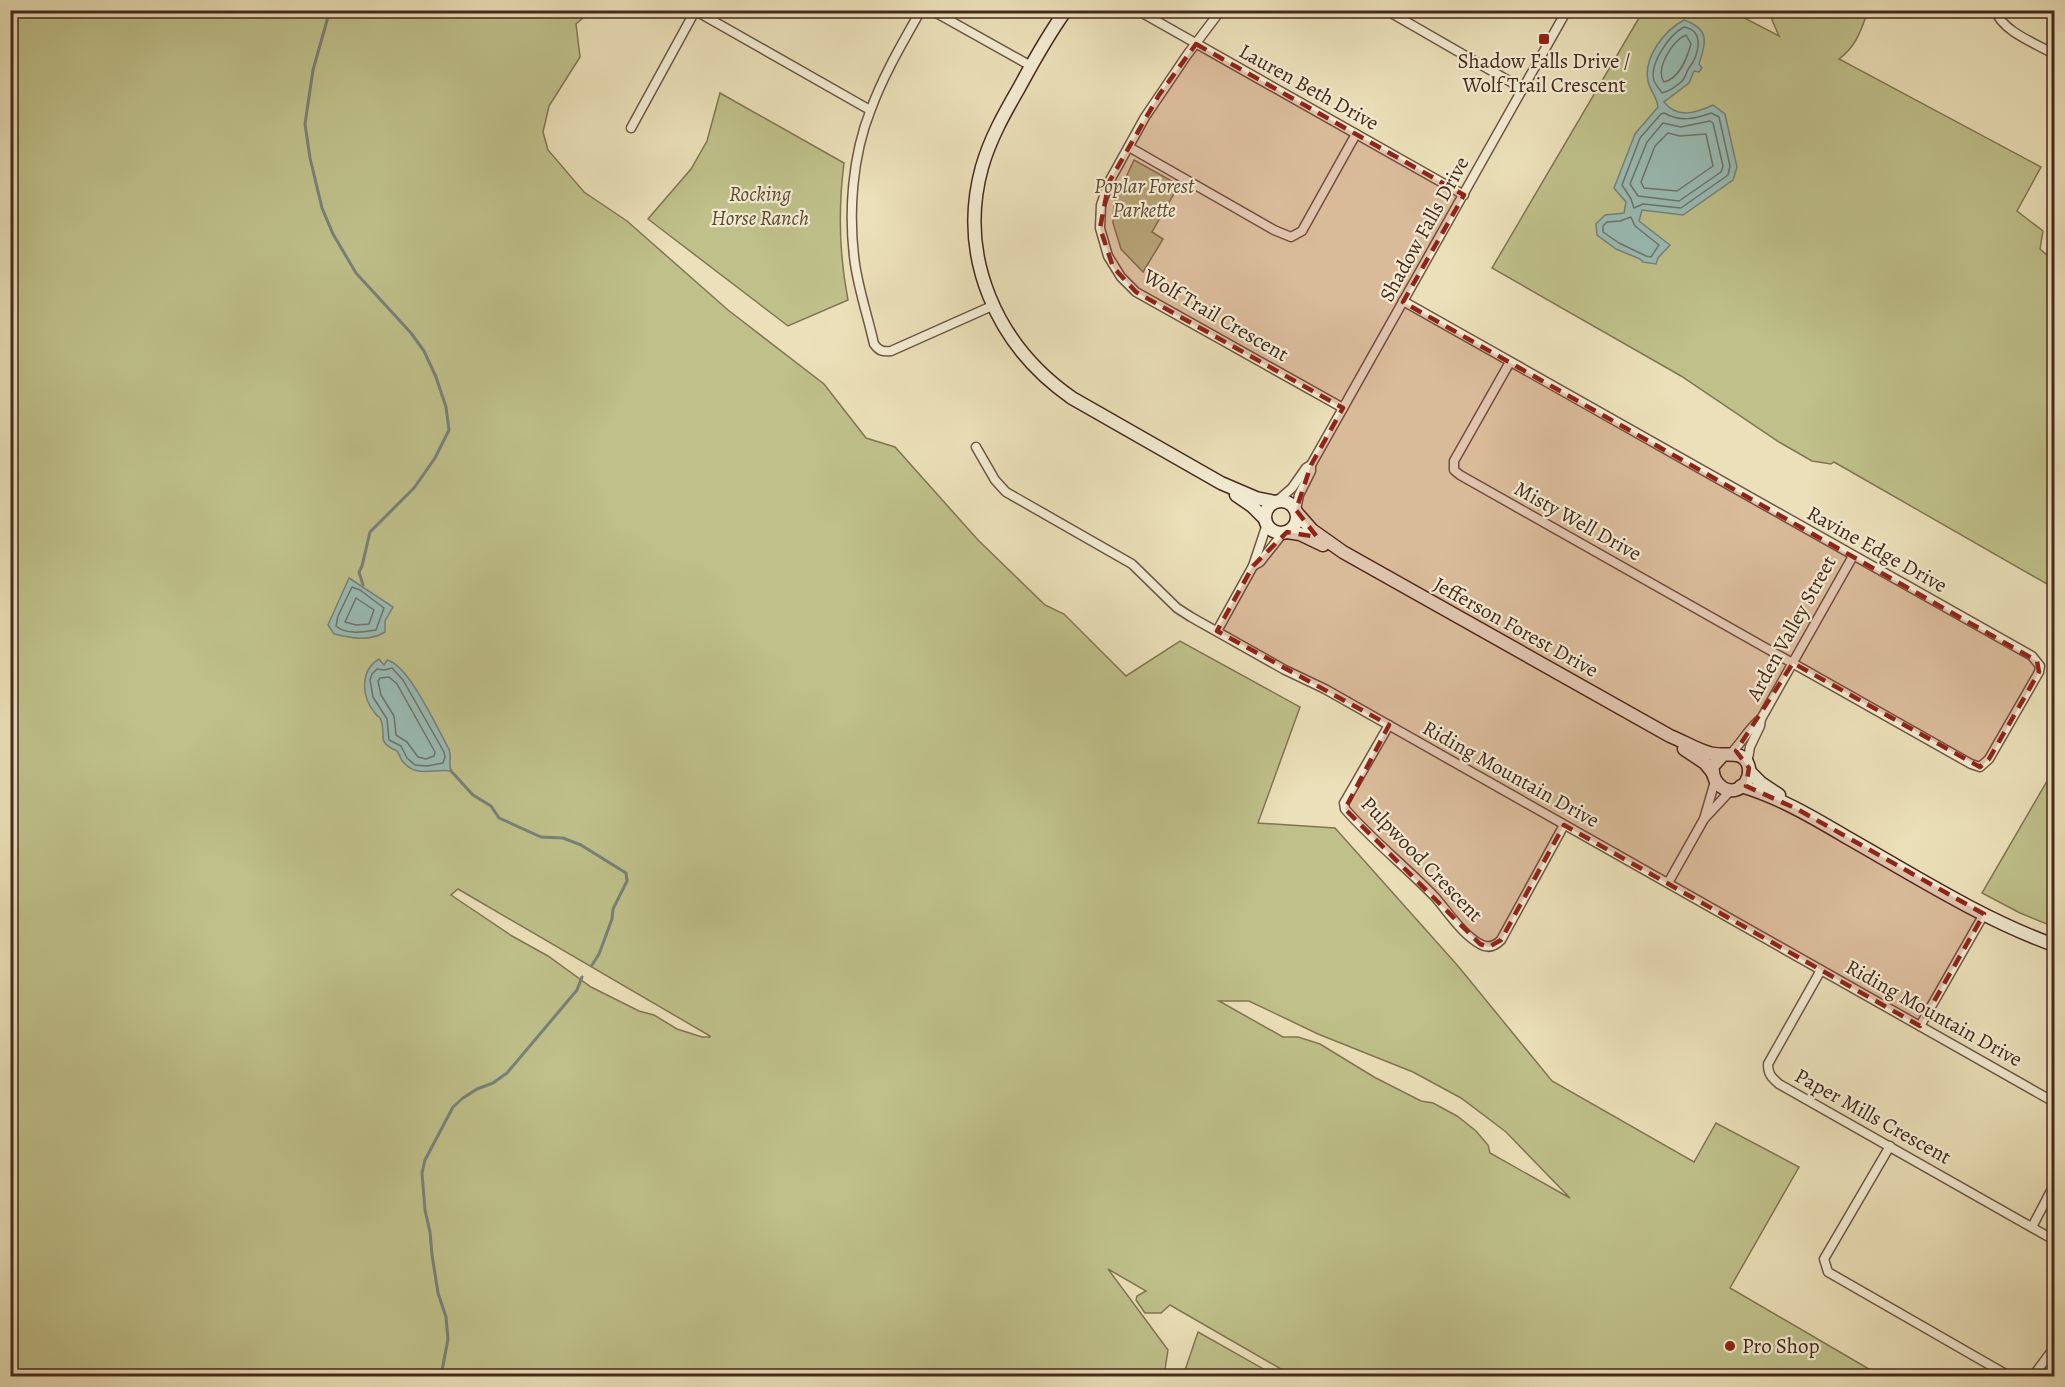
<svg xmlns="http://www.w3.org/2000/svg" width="2065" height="1387" font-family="Alegreya,serif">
  <rect width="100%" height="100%" fill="#ebe0b9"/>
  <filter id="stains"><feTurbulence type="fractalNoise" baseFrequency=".00333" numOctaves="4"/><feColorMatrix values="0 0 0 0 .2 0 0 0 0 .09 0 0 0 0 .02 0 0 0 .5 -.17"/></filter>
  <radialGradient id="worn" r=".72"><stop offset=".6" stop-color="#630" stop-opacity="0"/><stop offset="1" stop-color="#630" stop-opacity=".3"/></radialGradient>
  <!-- green -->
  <g fill="#bfc08a" stroke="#837454" stroke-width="1.5" fill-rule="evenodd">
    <path d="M592 10 576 24 580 57 549 106 543 132 548 150 584 192 627 221 728 310 824 384 866 438 895 447 978 540 1045 605 1064 614 1126 676 1180 641 1300 707 1258 823 1335 828 1458 966 1552 1081 1694 1162 1716 1123 1799 1167 1730 1288 1881 1376H1293L1170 1305 1161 1313H1145L1136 1300 1137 1296 1146 1291 1108 1269 1168 1350 1164 1376H11V11ZM458 889 710 1036V1037H702L677 1029 654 1015 639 1011 591 987 548 956 512 936 451 895ZM1219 1001H1249L1318 1034 1413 1072 1461 1098 1506 1132 1570 1198 1490 1153 1488 1145 1476 1131 1457 1116 1433 1103 1421 1101 1374 1077 1320 1044 1298 1037H1283Z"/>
    <path d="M1643 11H1731L1779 36 1772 20V11H1864L1866 16C1860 34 1854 48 1839 59L2041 167 2017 211 2043 231 2040 249 2054 261V280L2047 296 2054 312V588L1834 462 1831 464 1812 461 1779 442 1681 376 1492 268Z"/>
    <path d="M720 93 844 163C838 210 839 254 848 300L788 326 648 219 691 169 707 141Z"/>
    <path d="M1134 160 1179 185 1152 232 1163 239 1143 272 1121 249 1113 223 1114 203Z"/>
    <path d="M2054 769V927L2020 913 1982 893Z"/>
    <path d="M1198 1332 1276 1376H1183Z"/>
  </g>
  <!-- water -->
  <g fill="#99bcb5" stroke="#788179" stroke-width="1.5">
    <path d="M1684 20C1710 29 1706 42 1699 64L1702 68 1699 72 1694 71 1689 83 1664 102C1677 119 1696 113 1713 105L1725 114 1737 167 1733 180 1683 215 1642 210 1639 221 1670 245 1658 258 1656 264 1643 262 1640 259 1616 249 1597 235 1596 224 1605 215 1624 213 1626 202 1614 188 1635 134 1658 107C1657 97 1650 91 1648 81 1643 57 1665 30 1684 20Z"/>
    <path d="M349 578 393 607 385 621V632C369 642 351 638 334 634L328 625Z"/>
    <path d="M379 659 384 665 387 660C409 665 437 728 449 749 452 758 448 763 451 771 434 768 418 778 404 763 400 759 400 755 397 751 375 741 387 737 381 720 379 715 378 718 375 713 361 697 360 670 379 659Z"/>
  </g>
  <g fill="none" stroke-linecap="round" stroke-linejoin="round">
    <!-- shore -->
    <g stroke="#70726a" stroke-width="1.5">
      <path d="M1684 27C1706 31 1698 56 1689 68 1686 72 1686 77 1682 81 1677 86 1669 91 1662 93 1660 90 1656 85 1654 81 1649 64 1669 35 1684 27Z"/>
      <path d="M1686 35 1691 44C1687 58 1680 78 1664 82 1655 69 1672 41 1686 35Z"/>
      <path d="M1664 113C1680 122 1695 119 1711 113L1719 117 1730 166 1728 175 1681 208 1643 204 1634 208 1631 199 1622 185 1640 138 1661 114Z"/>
      <path d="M1710 121 1713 123 1723 166 1721 172 1679 201 1638 196 1630 184 1647 142 1663 123 1681 127Z"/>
      <path d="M1668 133 1680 136 1706 134 1713 166 1677 191 1644 188 1641 182 1655 146Z"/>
      <path d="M1631 217 1635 226 1659 245 1651 257 1646 256 1619 243 1603 232V226L1607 222 1620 221Z"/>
      <path d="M352 587 360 590 384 608 376 630C363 632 346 635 336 626L338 616Z"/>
      <path d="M356 598 374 610 369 624 356 625 345 622Z"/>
      <path d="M377 669 384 670 392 668 403 680 444 752 445 757 443 763 427 766 415 765 407 758 401 746 389 740 387 719 373 697 370 680 372 674Z"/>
      <path d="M389 677 397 684 435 752 434 756 426 759 418 757 407 742 396 735 394 716 381 695 378 681 380 678Z"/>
    </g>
    <!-- stream -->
    <g stroke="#788179" stroke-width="3">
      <path d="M330 10 313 70 305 124 310 158 322 208 333 234 356 273 411 333 424 351 436 377 446 407 449 430 435 458 414 488 370 532 362 566 359 572 363 585"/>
      <path d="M451 771 473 795 491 806 499 818 541 837 563 838 581 845 626 873 627 881 613 909 612 919 599 954 592 965"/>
      <path d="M441 1376 448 1339 446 1317 438 1293 432 1255 430 1232 425 1210 422 1173 425 1160 453 1107 463 1098 477 1089 493 1083 507 1073 577 990 582 977"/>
    </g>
    <!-- street casing -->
    <g stroke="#705745" stroke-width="11">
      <g id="street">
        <path d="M694 10 870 110"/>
        <path d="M921 10C903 42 884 74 871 109 852 156 848 214 855 264 859 291 868 317 874 344 879 351 883 352 891 351L992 306"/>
        <path d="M931 10 1031 66"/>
        <path d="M1137 10 1464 195"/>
        <path d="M1221 10 1187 55 1145 117 1109 182 1101 205 1100 228 1108 256 1121 277 1136 292 1343 408"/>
        <path d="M1386 10 1523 89"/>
        <path d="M1995 10C2003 32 2035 43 2054 54"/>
        <path d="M631 128 695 11"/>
        <path d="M1129 147 1274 230 1291 237 1302 231 1356 134"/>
        <path d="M1403 301 2032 656 2040 666 2039 672 1989 759 1980 767 1971 764 1460 475 1454 470V461L1510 362"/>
        <path d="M976 447 995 480 1006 492 1132 564 1177 608 1191 617 1285 670 1325 689 2054 1102"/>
        <path d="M1277 501 1292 488 1306 468 1311 465"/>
        <path d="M1296 510 1299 495 1311 471V465L1567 10"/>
        <path d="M1253 566 1260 562 1283 533"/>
        <path d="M1217 631 1253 566 1267 524"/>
        <path d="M1389 725 1347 798 1344 803 1345 809C1372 840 1406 867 1435 897 1448 912 1462 934 1480 944 1488 949 1495 946 1501 940L1564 825"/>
        <path d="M1731 753C1742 743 1749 727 1761 719"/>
        <path d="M1747 764 1750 747 1760 726 1761 719 1853 556"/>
        <path d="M1704 819 1731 790"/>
        <path d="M1668 883 1704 819 1715 781"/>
        <path d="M1821 970 1768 1064C1768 1074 1771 1077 1779 1084L2054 1240"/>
        <path d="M1920 1026 1984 914"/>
        <path d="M1890 1146 1824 1259 1828 1272 2009 1376"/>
        <path d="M2032 1227 2054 1185"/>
        <path d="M2033 1376 2054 1348"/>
      </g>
    </g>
    <!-- secondary casing -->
    <g stroke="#47291e" stroke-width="15">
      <g id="secondary">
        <path d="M1066 10C1048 35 1033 62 1019 88 1004 114 990 139 982 167 957 257 997 346 1072 398L1221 483 1256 498 1275 502"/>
        <path d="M1236 495 1252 506 1265 519"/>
        <circle cx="1281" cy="517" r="16"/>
        <path d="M1297 513 1312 530 1343 552 1670 736C1683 741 1695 749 1709 753 1723 758 1745 747 1749 768 1750 773 1748 778 1746 782 1733 800 1710 786 1713 766L1722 756"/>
        <path d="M1287 532 1300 534 1323 545"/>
        <path d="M1684 749 1705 763 1713 773"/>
        <path d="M1749 771 1761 783 1779 795"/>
        <path d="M1741 786C1779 797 1814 818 1848 838 1915 876 1982 919 2054 945"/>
      </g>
    </g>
    <!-- street -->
    <use href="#street" stroke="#f2ebd2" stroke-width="8"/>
    <!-- secondary -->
    <use href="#secondary" stroke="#f2ebd2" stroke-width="12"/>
  </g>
  <!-- marked area -->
  <path fill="#8f2418" fill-opacity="0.2" stroke="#8f2418" stroke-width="4.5" stroke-dasharray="12 8" stroke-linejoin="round" d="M1196 44 1464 195 1403 302 2037 661 2039 672 1989 759 1980 767 1793 663 1736 751 1749 768 1746 786 1797 809 1984 914 1920 1026 1564 825 1501 940 1489 947 1480 944 1345 809 1389 725 1217 631 1253 566 1287 532 1317 537 1296 510 1311 465 1343 408 1136 292 1113 267 1100 228 1109 182 1159 95Z"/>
  <!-- markers -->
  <g fill="#8f2418" stroke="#f2ebd2" stroke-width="2">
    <rect x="1538" y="33" width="12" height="12" rx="3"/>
    <circle cx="1730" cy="1346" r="6"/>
  </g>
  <g text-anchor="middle" stroke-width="4.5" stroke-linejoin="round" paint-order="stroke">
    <!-- poi labels -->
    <g font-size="21" fill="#47291e" stroke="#f2ebd2">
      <text x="1544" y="68">Shadow Falls Drive /<tspan x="1544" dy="24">Wolf Trail Crescent</tspan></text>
      <text x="1742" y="1353" text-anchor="start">Pro Shop</text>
    </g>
    <!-- street labels -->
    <g font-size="21" fill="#47291e" stroke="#f2ebd2">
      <text transform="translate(1309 87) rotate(29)" y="7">Lauren Beth Drive</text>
      <text transform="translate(1424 229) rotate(-61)" y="7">Shadow Falls Drive</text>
      <text transform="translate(1216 315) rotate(30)" y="7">Wolf Trail Crescent</text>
      <text transform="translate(1578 521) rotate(29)" y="7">Misty Well Drive</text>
      <text transform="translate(1877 549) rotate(29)" y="7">Ravine Edge Drive</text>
      <text transform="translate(1516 627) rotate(29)" y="7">Jefferson Forest Drive</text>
      <text transform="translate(1791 628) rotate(-61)" y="7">Arden Valley Street</text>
      <text transform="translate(1511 774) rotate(29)" y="7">Riding Mountain Drive</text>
      <text transform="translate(1422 859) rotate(46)" y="7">Pulpwood Crescent</text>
      <text transform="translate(1934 1013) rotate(29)" y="7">Riding Mountain Drive</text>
      <text transform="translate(1873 1116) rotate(29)" y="7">Paper Mills Crescent</text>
    </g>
    <!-- park labels -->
    <g font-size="21" font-style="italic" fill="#5f4734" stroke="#f2ebd2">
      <text x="1144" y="193">Poplar Forest<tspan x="1144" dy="24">Parkette</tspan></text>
      <text x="760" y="201">Rocking<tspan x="760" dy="24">Horse Ranch</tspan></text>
    </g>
  </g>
  <!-- margin -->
  <rect width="2065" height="1387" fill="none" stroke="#ebe0b9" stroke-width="36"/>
  <rect x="12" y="12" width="2041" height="1363" fill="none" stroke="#47291e" stroke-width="3"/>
  <rect x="18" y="18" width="2029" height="1351" fill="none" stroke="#47291e" stroke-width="1.5"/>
  <rect width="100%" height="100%" filter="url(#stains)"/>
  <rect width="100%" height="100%" fill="url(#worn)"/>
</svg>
